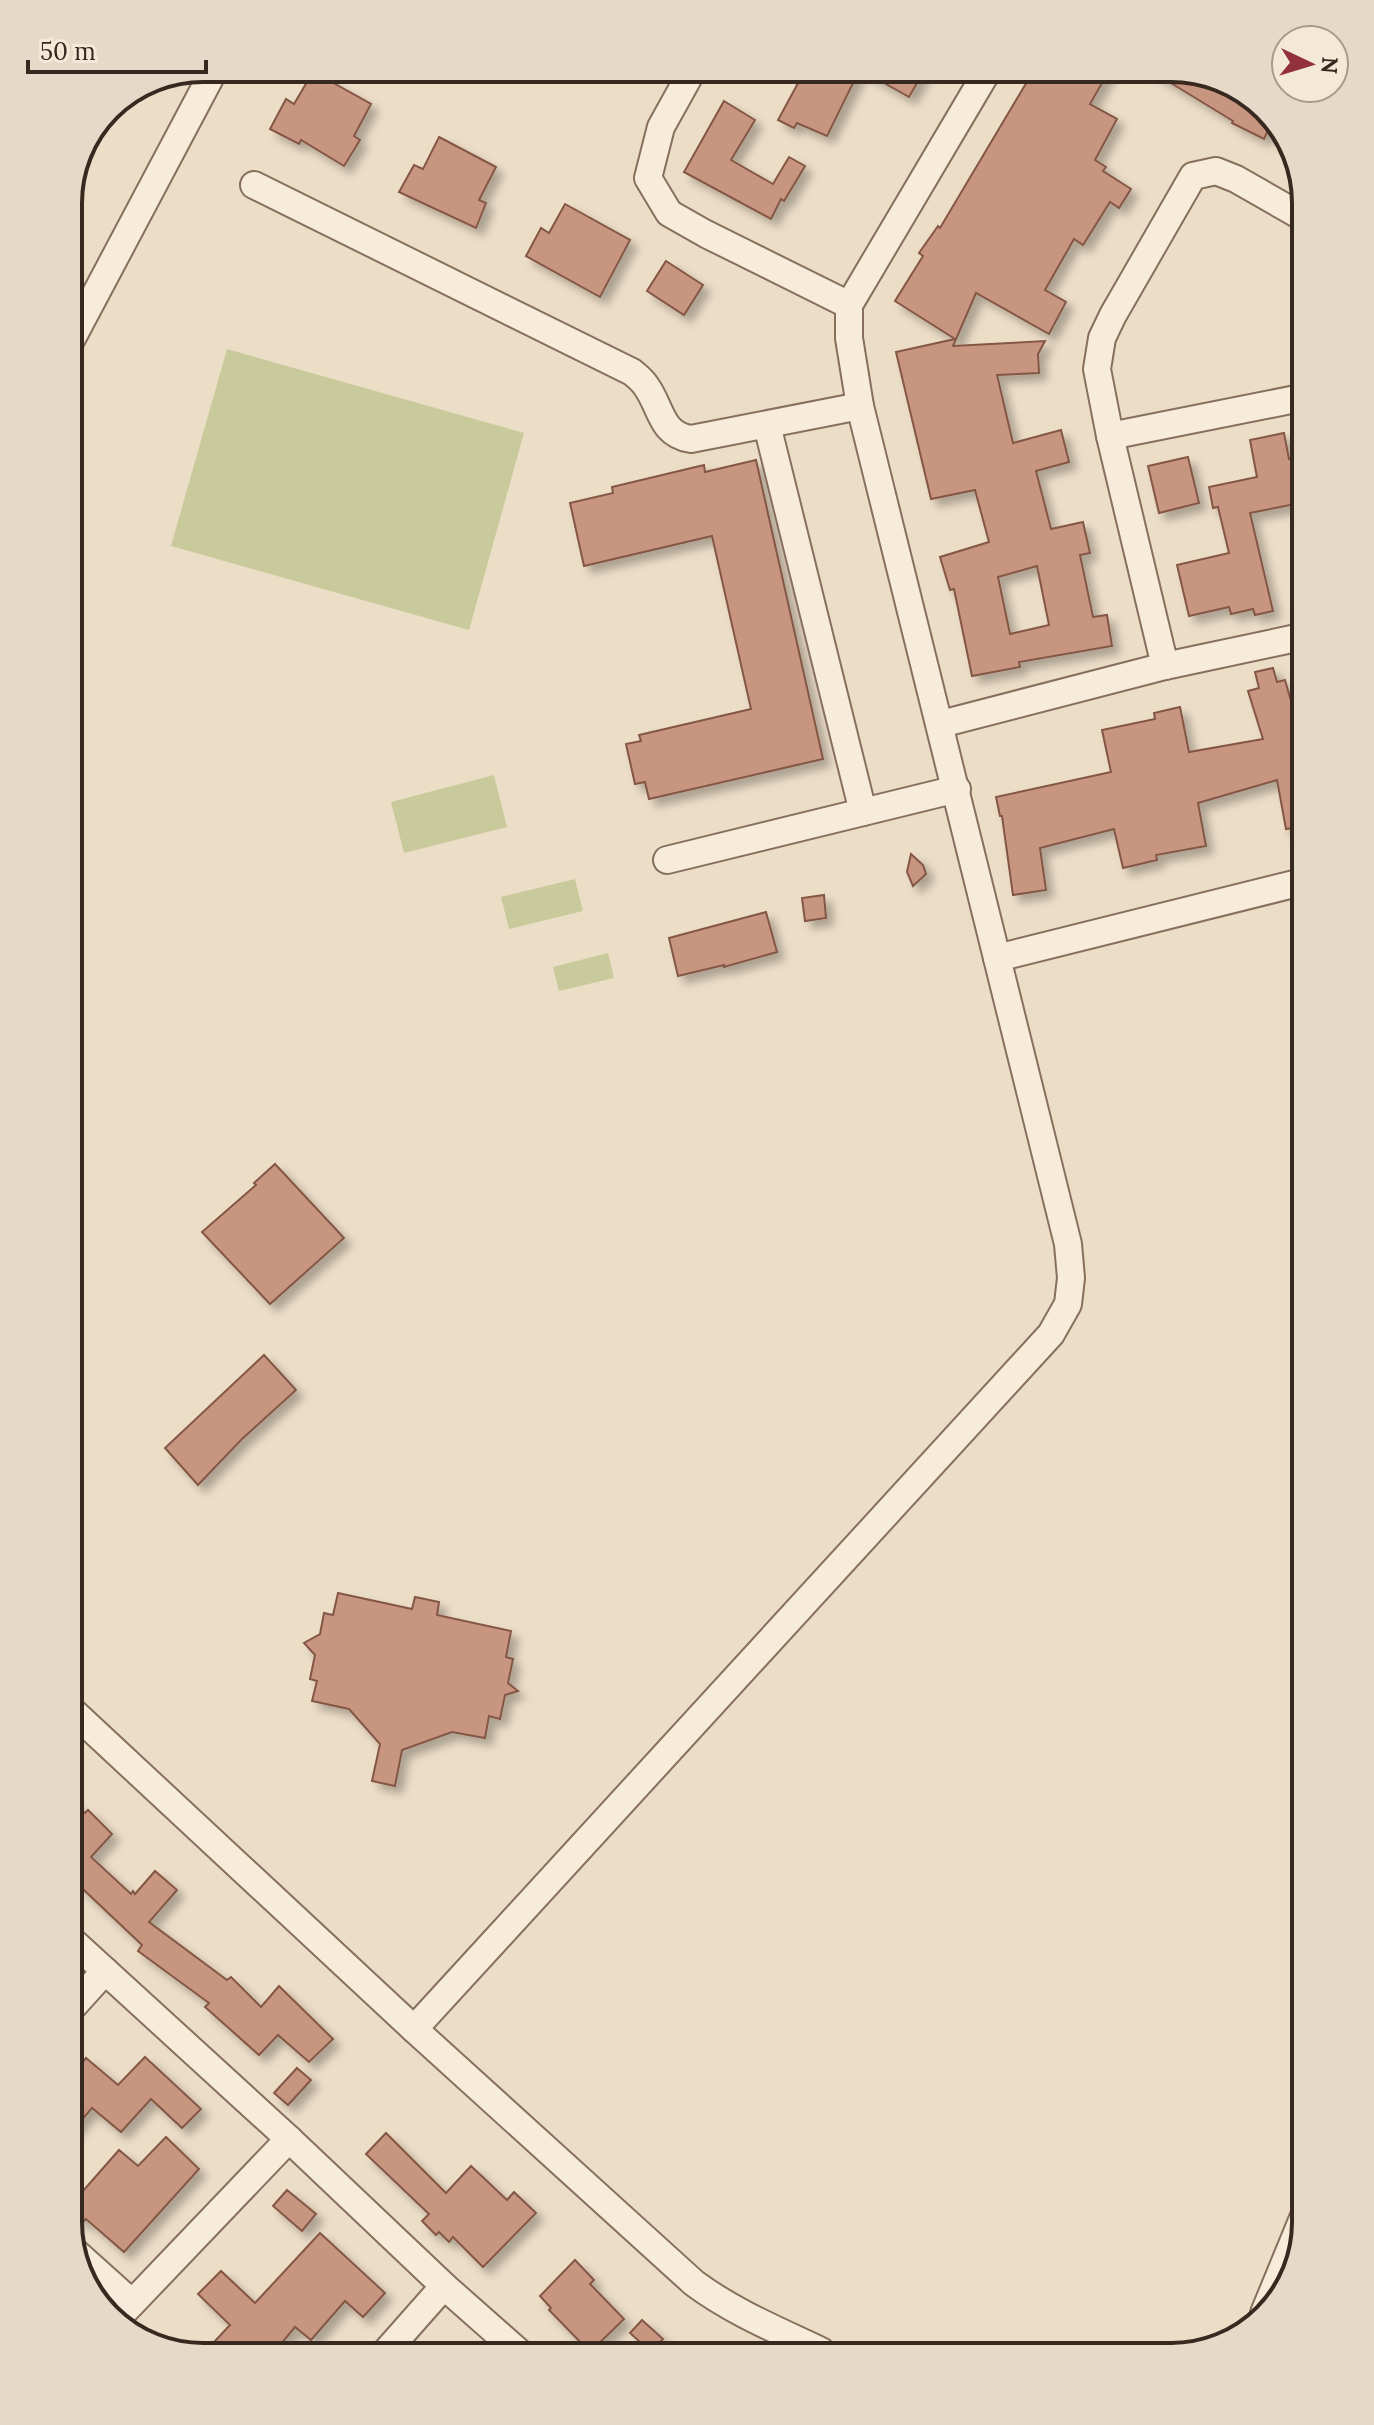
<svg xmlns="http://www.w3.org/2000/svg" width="1374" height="2425" font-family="Lora,serif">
  <defs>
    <filter id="shadow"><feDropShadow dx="7" dy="7" stdDeviation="4" flood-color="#0004"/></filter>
  </defs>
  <rect width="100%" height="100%" fill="#ecddc7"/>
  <!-- green -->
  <g fill="#c9ca9c">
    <path d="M227 349 524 433 469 630 171 546Z"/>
    <path d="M494 775 507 827 404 853 391 802Z"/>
    <path d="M575 879 583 911 509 929 501 897Z"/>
    <path d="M608 953 614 978 559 991 553 967Z"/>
  </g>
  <!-- building -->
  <g fill="#c89680" stroke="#845745" stroke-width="2" fill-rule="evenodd" filter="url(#shadow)">
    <path d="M1180 68 1246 91 1272 122 1264 139 1232 123 1233 121 1148 69Z"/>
    <path d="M1110 69 1090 104 1117 119 1095 160 1106 167 1103 171 1131 189 1119 208 1110 202 1083 245 1074 239 1045 290 1066 302 1049 334 976 293 953 346 1045 341 1038 354 1039 373 997 375 1013 443 1061 430 1069 462 1036 471 1051 529 1083 522 1090 553 1080 555 1093 617 1107 615 1112 646 1019 662 1020 667 972 676 954 589 950 590 940 557 989 542 975 490 931 499 896 352 955 339 895 301 923 256 919 253 938 226 940 228 1034 70ZM1037 566 1049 625 1010 634 998 577Z"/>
    <path d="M851 71H859L827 136 797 123 794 128 778 120 804 72Z"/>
    <path d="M863 71H924L909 97Z"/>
    <path d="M321 76 371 104 354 136 360 140 344 166 301 140 299 144 270 129 286 99 294 104 310 77Z"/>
    <path d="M724 101 755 120 731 160 773 184 789 157 805 166 784 201 781 199 771 219 684 172Z"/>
    <path d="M439 137 496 167 479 200 486 203 476 228 399 192 414 165 423 169Z"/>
    <path d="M565 204 630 240 600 297 526 256 541 228 549 233Z"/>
    <path d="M666 261 703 285 684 315 647 291Z"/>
    <path d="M1284 433 1289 459 1306 455V477L1296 479 1300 503 1250 513 1273 611 1255 615 1253 609 1231 614 1229 607 1189 616 1177 565 1229 553 1218 507 1213 508 1209 487 1257 477 1250 440Z"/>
    <path d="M1188 457 1199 503 1159 513 1148 466Z"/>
    <path d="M756 460 823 759 649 799 645 782 635 784 626 744 641 741 639 735 751 709 712 536 584 566 570 503 613 493 612 487 704 465 705 472Z"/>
    <path d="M1273 668 1277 682 1285 680 1306 754V826L1286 829 1277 780 1198 803 1206 846 1156 855 1157 860 1123 868 1114 829 1040 848 1046 890 1013 895 1002 816H1000L996 797 1111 772 1102 730 1155 719 1154 713 1180 707 1189 752 1263 739 1248 691 1259 688 1255 672Z"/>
    <path d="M911 854 923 865 926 874 913 886 907 872Z"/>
    <path d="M824 895 826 918 805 921 802 898Z"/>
    <path d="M766 912 777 952 724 967V965L678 976 669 938Z"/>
    <path d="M275 1164 344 1238 270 1304 202 1232 256 1185 254 1183Z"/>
    <path d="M264 1355 296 1390 242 1439 198 1485 165 1448Z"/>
    <path d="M338 1593 412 1609 415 1597 439 1602 437 1615 511 1631 506 1657 513 1659 508 1683 518 1691 505 1695 500 1719 489 1716 485 1738 452 1732 402 1750 395 1786 372 1781 380 1744 349 1709 312 1701 317 1681 310 1679 315 1655 304 1643 320 1634 324 1613 333 1615Z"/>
    <path d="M68 1798 85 1813 88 1810 112 1834 91 1857 131 1894 133 1891 135 1894 155 1871 177 1890 149 1922 227 1980 231 1977 261 2007 279 1986 333 2039 309 2062 278 2035 259 2055 205 2007 209 2003 138 1951 142 1945 68 1875Z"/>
    <path d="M145 2057 201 2109 182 2128 151 2099 121 2132 92 2108 68 2136V2080L86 2058 118 2085Z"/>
    <path d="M297 2068 311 2080 288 2105 274 2093Z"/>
    <path d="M386 2133 446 2193 471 2166 507 2200 514 2192 536 2213 483 2267 453 2237 449 2242 439 2232 436 2235 422 2221 429 2214 366 2154Z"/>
    <path d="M166 2137 199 2169 124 2252 86 2219 83 2222 68 2208 119 2150 138 2166Z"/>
    <path d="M287 2190 316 2214 302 2231 273 2206Z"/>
    <path d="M320 2233 385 2293 363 2317 345 2301 311 2340 295 2327 271 2356 200 2357 230 2325 198 2294 221 2271 255 2303Z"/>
    <path d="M575 2260 594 2280 590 2284 624 2319 590 2352 549 2310 551 2308 540 2296Z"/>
    <path d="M642 2320 663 2339 651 2352 630 2333Z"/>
  </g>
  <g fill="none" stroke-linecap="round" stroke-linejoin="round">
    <!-- minor casing -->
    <g stroke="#876f5e" stroke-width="30">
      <g id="minor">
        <path d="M691 73 661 127 648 178 669 213 706 234 849 305"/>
        <path d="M254 185 632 372C637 376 643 381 646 386 662 408 660 434 691 439L860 406"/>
        <path d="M68 346 210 78"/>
        <path d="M767 425 863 812"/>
        <path d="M1110 436 1306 397"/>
        <path d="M1165 666 1110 436 1097 369 1102 338 1113 315 1193 176 1216 171 1236 179 1306 219"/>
        <path d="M941 724 1165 666 1306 636"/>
        <path d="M667 860 957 789"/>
        <path d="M997 958 1306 881"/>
        <path d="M68 1707 414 2029 694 2283C733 2312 777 2330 821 2351"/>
        <path d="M68 1937 289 2139 444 2286 521 2354"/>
        <path d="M68 2012 105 1971"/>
        <path d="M414 2029 1051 1334 1068 1304 1071 1278 1068 1244 860 406 849 338V305L988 70"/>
        <path d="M74 2251 132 2303"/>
        <path d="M1264 2313 1306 2211"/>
        <path d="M116 2320 289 2139"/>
        <path d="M383 2355 444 2286"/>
      </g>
    </g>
    <!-- minor -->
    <use href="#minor" stroke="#f7ebda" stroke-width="26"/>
  </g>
  <!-- crop -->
  <path d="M0 0H1374V2425H0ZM203 82H1171A121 121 0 0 1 1292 203V2222A121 121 0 0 1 1171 2343H203A121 121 0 0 1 82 2222V203A121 121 0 0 1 203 82Z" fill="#e5d9c8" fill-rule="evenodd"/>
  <path fill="none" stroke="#382920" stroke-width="4" d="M203 82H1171A121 121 0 0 1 1292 203V2222A121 121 0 0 1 1171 2343H203A121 121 0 0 1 82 2222V203A121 121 0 0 1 203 82Z"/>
  <!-- north arrow -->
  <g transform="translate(1310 64) rotate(94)"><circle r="38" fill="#f4e8d7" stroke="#a99c8e" stroke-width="2"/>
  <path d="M0-6L14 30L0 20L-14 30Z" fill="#92313c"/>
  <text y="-12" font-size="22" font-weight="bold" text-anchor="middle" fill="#382920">N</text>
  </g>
  <!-- scale -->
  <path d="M28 60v12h178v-12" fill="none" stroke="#382920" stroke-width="4"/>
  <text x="40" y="60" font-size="24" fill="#382920" stroke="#f4e8d7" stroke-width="6" paint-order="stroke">50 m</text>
</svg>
